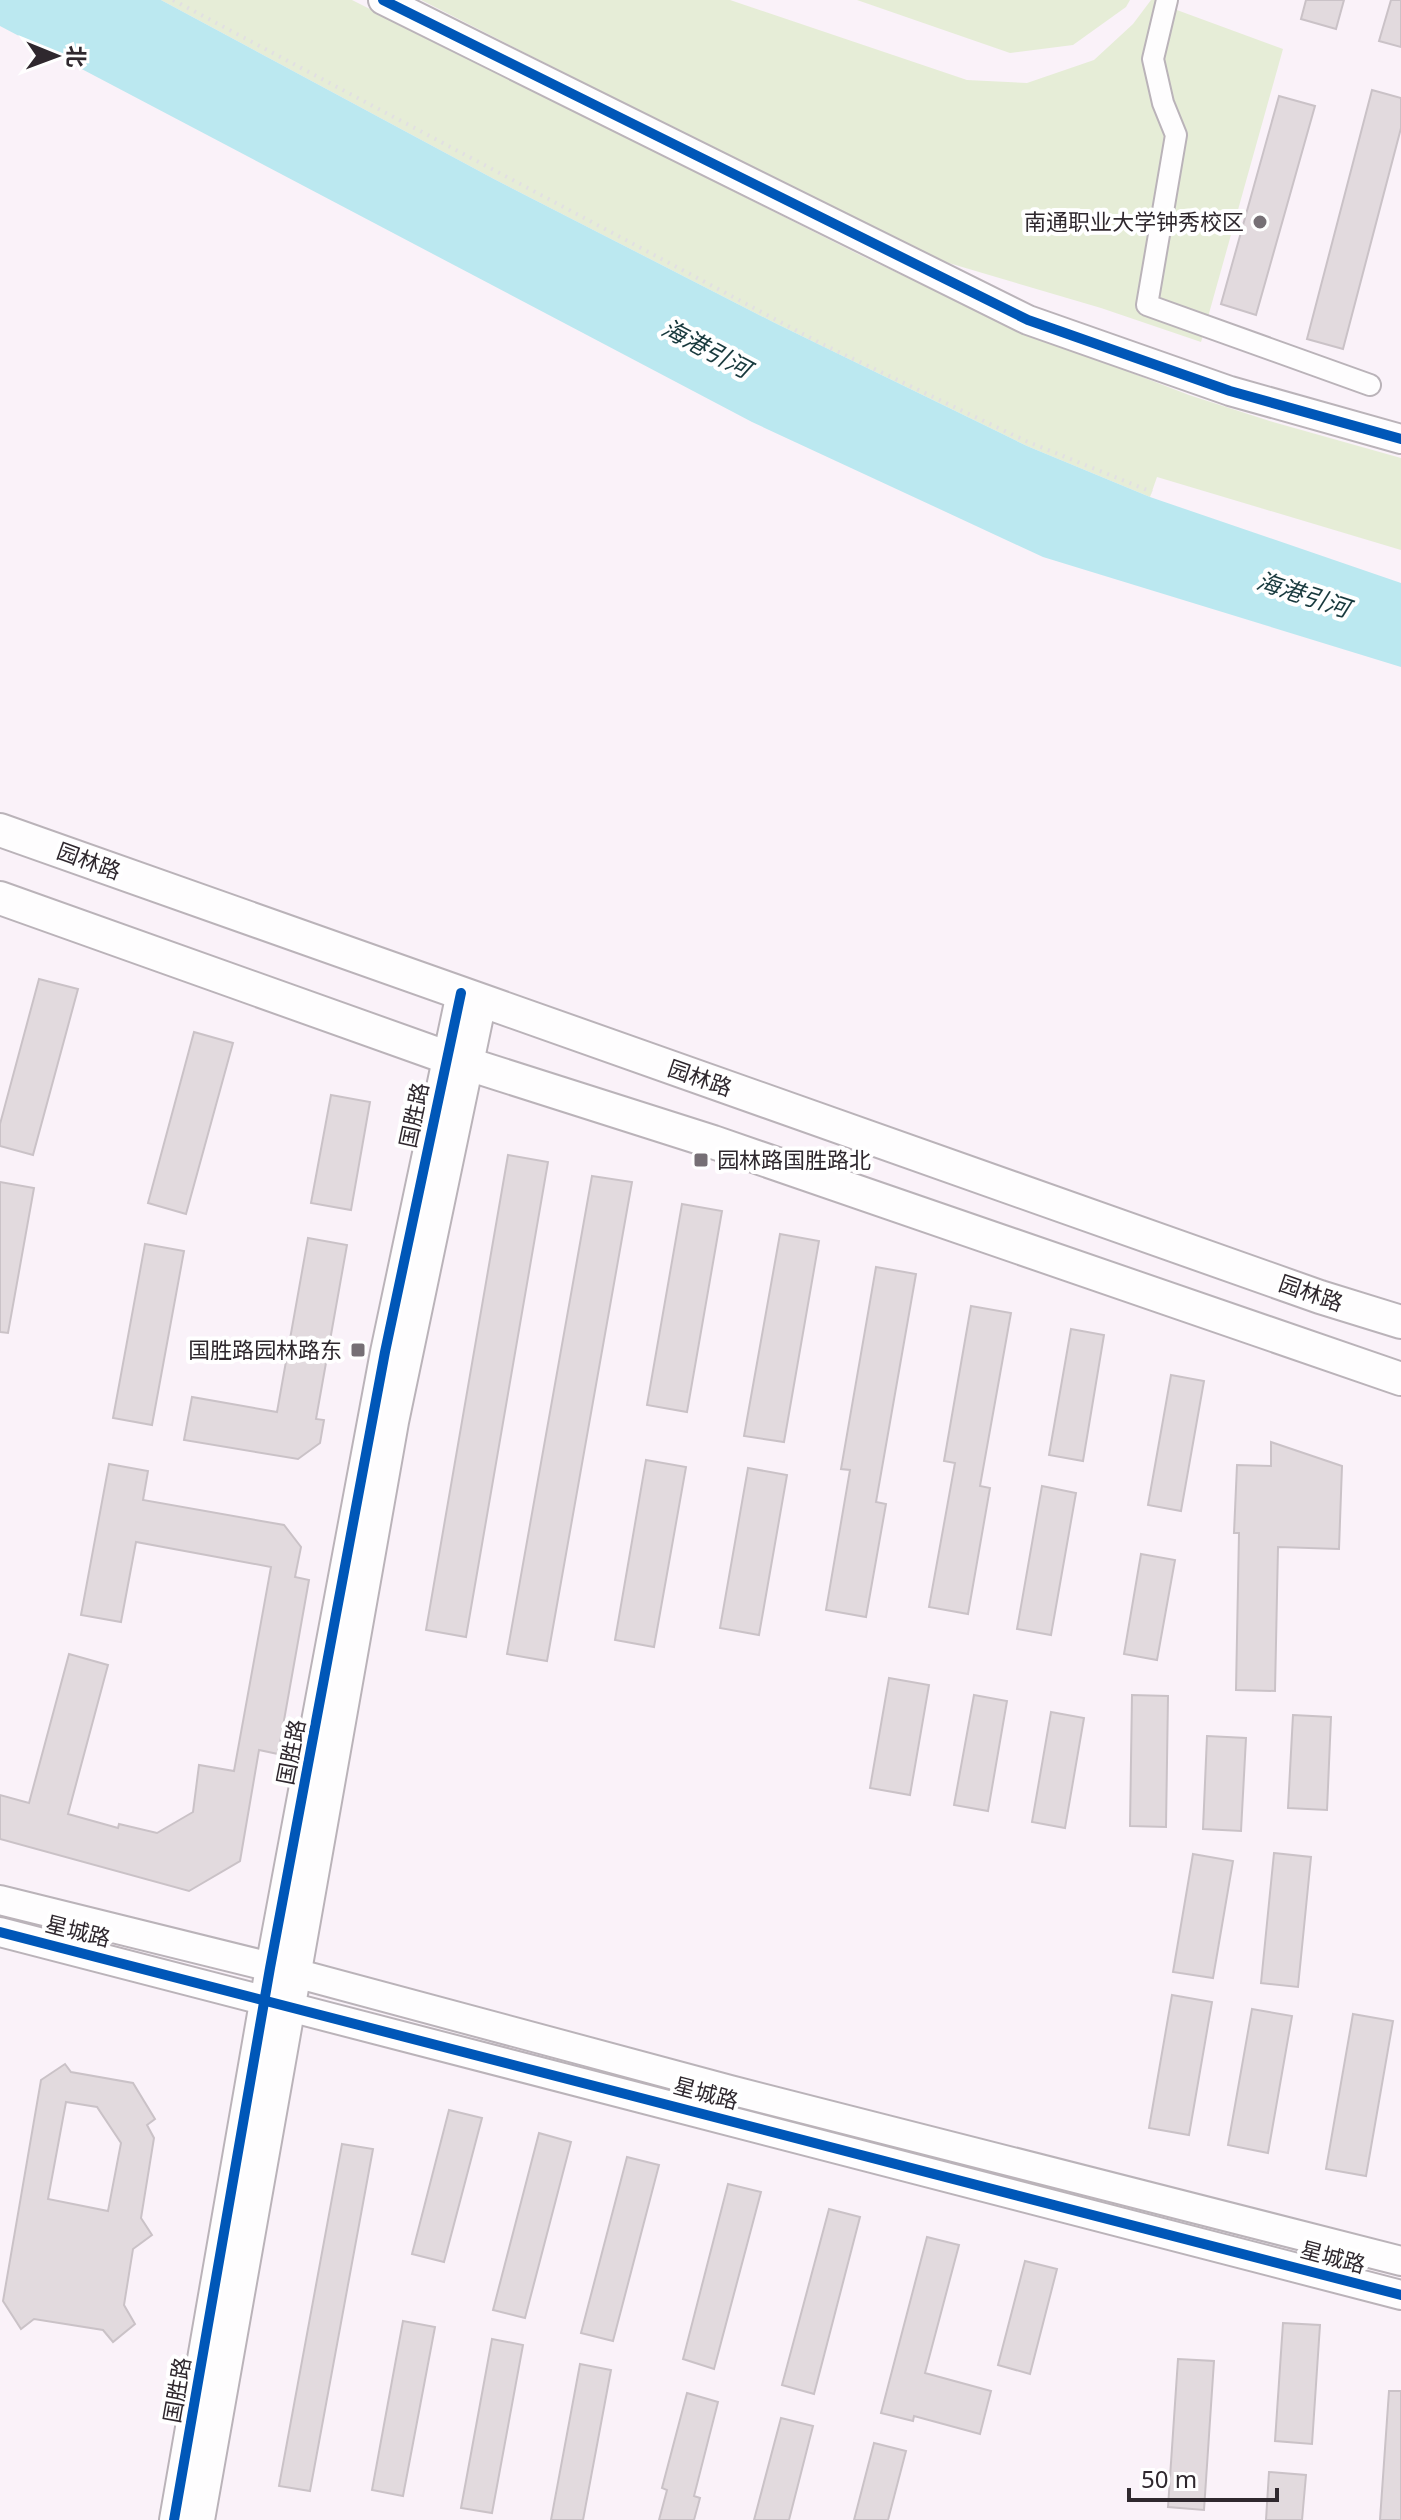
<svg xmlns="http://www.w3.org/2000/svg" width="1401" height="2520" font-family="'Noto Sans','Noto Sans SC',sans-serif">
  <rect width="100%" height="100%" fill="#faf2f9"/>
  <!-- green -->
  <g fill="#e6edd7">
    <path d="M161 0H352L864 257 1010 326 1189 395 1273 422 1401 458V550L1157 477 1150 497 1027 446 773 322 494 179Z"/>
    <path d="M421 0H730L967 80 1027 83 1094 60 1133 24 1151 0H1167L1166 6 1283 49 1201 342 1101 308 925 256Z"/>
    <path d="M857 0H1130L1126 7 1073 45 1010 53Z"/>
  </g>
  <!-- water -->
  <path fill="#bbe8f0" d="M0 0H161L494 179 773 322 1027 446 1150 497 1401 583V667L1043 557 752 422 0 26Z"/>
  <!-- building -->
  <g fill="#e2dade" stroke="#cac2c7" stroke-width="2" fill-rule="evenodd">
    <path d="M1306 0H1344L1336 29 1301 19Z"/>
    <path d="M1391 0H1401V47L1379 41Z"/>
    <path d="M1372 90 1401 98V128L1343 349 1307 339Z"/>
    <path d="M1279 96 1315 106 1256 315 1221 304Z"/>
    <path d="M39 979 78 989 33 1155 0 1146V1124Z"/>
    <path d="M194 1032 233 1043 186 1214 148 1203Z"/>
    <path d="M331 1095 370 1102 351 1210 311 1203Z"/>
    <path d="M508 1155 548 1162 466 1637 426 1630Z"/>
    <path d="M592 1176 632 1182 547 1661 507 1654Z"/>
    <path d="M0 1182 34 1188 8 1333 0 1332Z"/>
    <path d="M682 1204 722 1211 687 1412 647 1405Z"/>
    <path d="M780 1234 819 1241 784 1442 744 1436Z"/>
    <path d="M308 1238 347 1245 316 1419 324 1420 320 1443 298 1459 184 1440 192 1397 277 1412Z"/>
    <path d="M145 1244 184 1251 152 1425 113 1418Z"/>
    <path d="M876 1267 916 1274 876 1502 886 1504 866 1617 826 1610 850 1470 841 1469Z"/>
    <path d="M971 1306 1011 1313 980 1486 990 1488 968 1614 929 1607 955 1463 944 1461Z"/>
    <path d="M1071 1329 1104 1335 1083 1461 1049 1455Z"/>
    <path d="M1171 1375 1204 1381 1181 1511 1148 1505Z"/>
    <path d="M1271 1442 1342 1466 1339 1549 1278 1547 1275 1691 1236 1690 1239 1533H1234L1237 1465 1271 1466Z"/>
    <path d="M646 1460 686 1467 654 1647 615 1640Z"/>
    <path d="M109 1464 148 1471 143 1500 284 1525 301 1547 295 1577 309 1580 278 1754 259 1750 240 1861 189 1891 0 1839V1795L29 1803 69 1654 108 1665 68 1814 118 1828 119 1824 157 1833 193 1812 199 1765 234 1771 271 1567 136 1542 121 1622 81 1615Z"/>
    <path d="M748 1468 787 1475 759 1635 720 1628Z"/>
    <path d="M1042 1486 1076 1493 1051 1635 1017 1629Z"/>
    <path d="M1141 1554 1175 1560 1157 1660 1124 1654Z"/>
    <path d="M889 1678 929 1685 910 1795 870 1788Z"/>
    <path d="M974 1695 1007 1701 988 1811 954 1805Z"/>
    <path d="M1132 1695 1168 1696 1166 1827 1130 1826Z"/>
    <path d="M1051 1712 1084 1718 1065 1828 1032 1822Z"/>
    <path d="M1293 1715 1331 1717 1327 1810 1288 1808Z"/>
    <path d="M1207 1736 1246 1738 1241 1831 1203 1829Z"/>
    <path d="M1274 1853 1311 1857 1298 1987 1261 1983Z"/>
    <path d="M1193 1854 1233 1861 1213 1978 1173 1972Z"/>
    <path d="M1172 1995 1212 2002 1189 2135 1149 2128Z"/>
    <path d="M1252 2009 1292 2016 1268 2153 1228 2145Z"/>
    <path d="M1353 2014 1393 2021 1366 2176 1326 2169Z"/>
    <path d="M65 2064 71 2072 133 2083 155 2119 147 2125 154 2138 141 2218 152 2235 133 2249 124 2305 135 2324 113 2342 103 2330 34 2319 21 2329 3 2301 41 2080ZM66 2102 97 2107 121 2143 108 2211 48 2199Z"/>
    <path d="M449 2110 482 2118 444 2262 412 2254Z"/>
    <path d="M539 2133 571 2142 525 2318 493 2310Z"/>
    <path d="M342 2144 373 2149 310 2491 279 2486Z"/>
    <path d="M627 2157 659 2165 613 2341 581 2333Z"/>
    <path d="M728 2184 761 2192 714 2369 683 2359Z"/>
    <path d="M829 2209 860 2217 814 2394 782 2385Z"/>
    <path d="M927 2237 959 2245 925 2373 991 2391 980 2434 914 2416 913 2421 881 2413Z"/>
    <path d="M1025 2261 1057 2269 1030 2374 998 2365Z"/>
    <path d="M403 2321 435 2327 403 2496 372 2490Z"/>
    <path d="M1283 2323 1320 2325 1312 2444 1275 2441Z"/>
    <path d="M492 2339 523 2345 492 2513 461 2508Z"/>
    <path d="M1178 2359 1214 2361 1204 2510 1168 2507Z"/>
    <path d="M580 2364 611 2370 583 2520H551Z"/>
    <path d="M1389 2391H1401V2520H1380Z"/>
    <path d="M687 2393 718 2402 694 2496 700 2498 694 2520H659L667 2490 662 2488Z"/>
    <path d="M781 2418 813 2426 789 2520H754Z"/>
    <path d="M874 2443 906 2451 888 2520H854Z"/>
    <path d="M1269 2472 1306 2475 1302 2520H1266Z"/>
  </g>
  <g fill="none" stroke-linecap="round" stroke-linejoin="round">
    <!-- street casing -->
    <g stroke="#bab3b9" stroke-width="24">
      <path id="street" d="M1167 0 1153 59 1163 103 1176 135 1147 305 1370 385"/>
    </g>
    <!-- secondary casing -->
    <g stroke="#bab3b9" stroke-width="32">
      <g id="secondary">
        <path d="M383 0 1028 320 1230 391 1401 439"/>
        <path d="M0 1900 295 1973 730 2090 1401 2261"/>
        <path d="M0 1932 1401 2295"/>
        <path d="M174 2520 270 1968 385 1352 461 993"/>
        <path d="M200 2520 394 1422 482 1001"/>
      </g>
    </g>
    <!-- primary casing -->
    <g stroke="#bab3b9" stroke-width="36">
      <g id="primary">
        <path d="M0 830 1320 1297 1401 1322"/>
        <path d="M0 898 446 1057 713 1142 1401 1379"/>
      </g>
    </g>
    <!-- path -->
    <path stroke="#e2e0e2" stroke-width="4" stroke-dasharray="2 6" stroke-linecap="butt" d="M173 0 822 344 1026 441 1152 492"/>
    <!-- street -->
    <use href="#street" stroke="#fefdfe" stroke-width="20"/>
    <!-- secondary -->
    <use href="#secondary" stroke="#fefdfe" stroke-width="28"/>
    <!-- primary -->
    <use href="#primary" stroke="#fefdfe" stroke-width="32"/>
    <!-- cycleway casing -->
    <g stroke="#fff" stroke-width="15">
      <g id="cycleway">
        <path d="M383 0 1028 320 1230 391 1401 439"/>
        <path d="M0 1932 1401 2295"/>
        <path d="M174 2520 270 1968 385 1352 461 993"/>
      </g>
    </g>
    <!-- cycleway -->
    <use href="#cycleway" stroke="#0057b8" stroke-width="10"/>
  </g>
  <!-- markers -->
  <g fill="#766f75" stroke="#fff" stroke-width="3">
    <circle cx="1260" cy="222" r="8"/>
    <rect x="693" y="1152" width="16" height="16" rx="4"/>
    <rect x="350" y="1342" width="16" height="16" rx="4"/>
  </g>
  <g text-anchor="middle" stroke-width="8" stroke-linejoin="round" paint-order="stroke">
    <!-- poi labels -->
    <g font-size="22" fill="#2f282e" stroke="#fff" text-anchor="end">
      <text x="1244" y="230">南通职业大学钟秀校区</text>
      <text x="717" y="1168" text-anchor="start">园林路国胜路北</text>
      <text x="342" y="1358">国胜路园林路东</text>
    </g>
    <!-- street labels -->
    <g font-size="22" fill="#2f282e" stroke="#fff">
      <text transform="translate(89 861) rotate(20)" y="8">园林路</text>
      <text transform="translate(700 1078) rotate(19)" y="8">园林路</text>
      <text transform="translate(414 1115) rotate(-78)" y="8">国胜路</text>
      <text transform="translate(1311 1293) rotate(19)" y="8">园林路</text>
      <text transform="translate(291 1752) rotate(-79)" y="8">国胜路</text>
      <text transform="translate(78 1931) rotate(14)" y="8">星城路</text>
      <text transform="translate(706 2093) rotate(15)" y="8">星城路</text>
      <text transform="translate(1333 2257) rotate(15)" y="8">星城路</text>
      <text transform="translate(177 2390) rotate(-80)" y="8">国胜路</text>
    </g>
    <!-- water labels -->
    <g font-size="24" font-style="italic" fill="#18393d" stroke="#fff">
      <text transform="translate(706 349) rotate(28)" y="8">海港引河</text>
      <text transform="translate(1303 595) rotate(18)" y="8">海港引河</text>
    </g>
  </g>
  <!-- north arrow -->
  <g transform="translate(56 56) rotate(91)" stroke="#ffffff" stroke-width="6" paint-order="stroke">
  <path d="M0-6L14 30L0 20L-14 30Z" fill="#2f282e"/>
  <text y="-12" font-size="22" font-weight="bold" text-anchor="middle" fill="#2f282e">北</text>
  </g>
  <!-- scale -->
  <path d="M1129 2488v12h148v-12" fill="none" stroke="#2f282e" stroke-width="4"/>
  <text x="1141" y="2488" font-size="24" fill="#2f282e" stroke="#ffffff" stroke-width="6" paint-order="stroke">50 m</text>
</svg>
